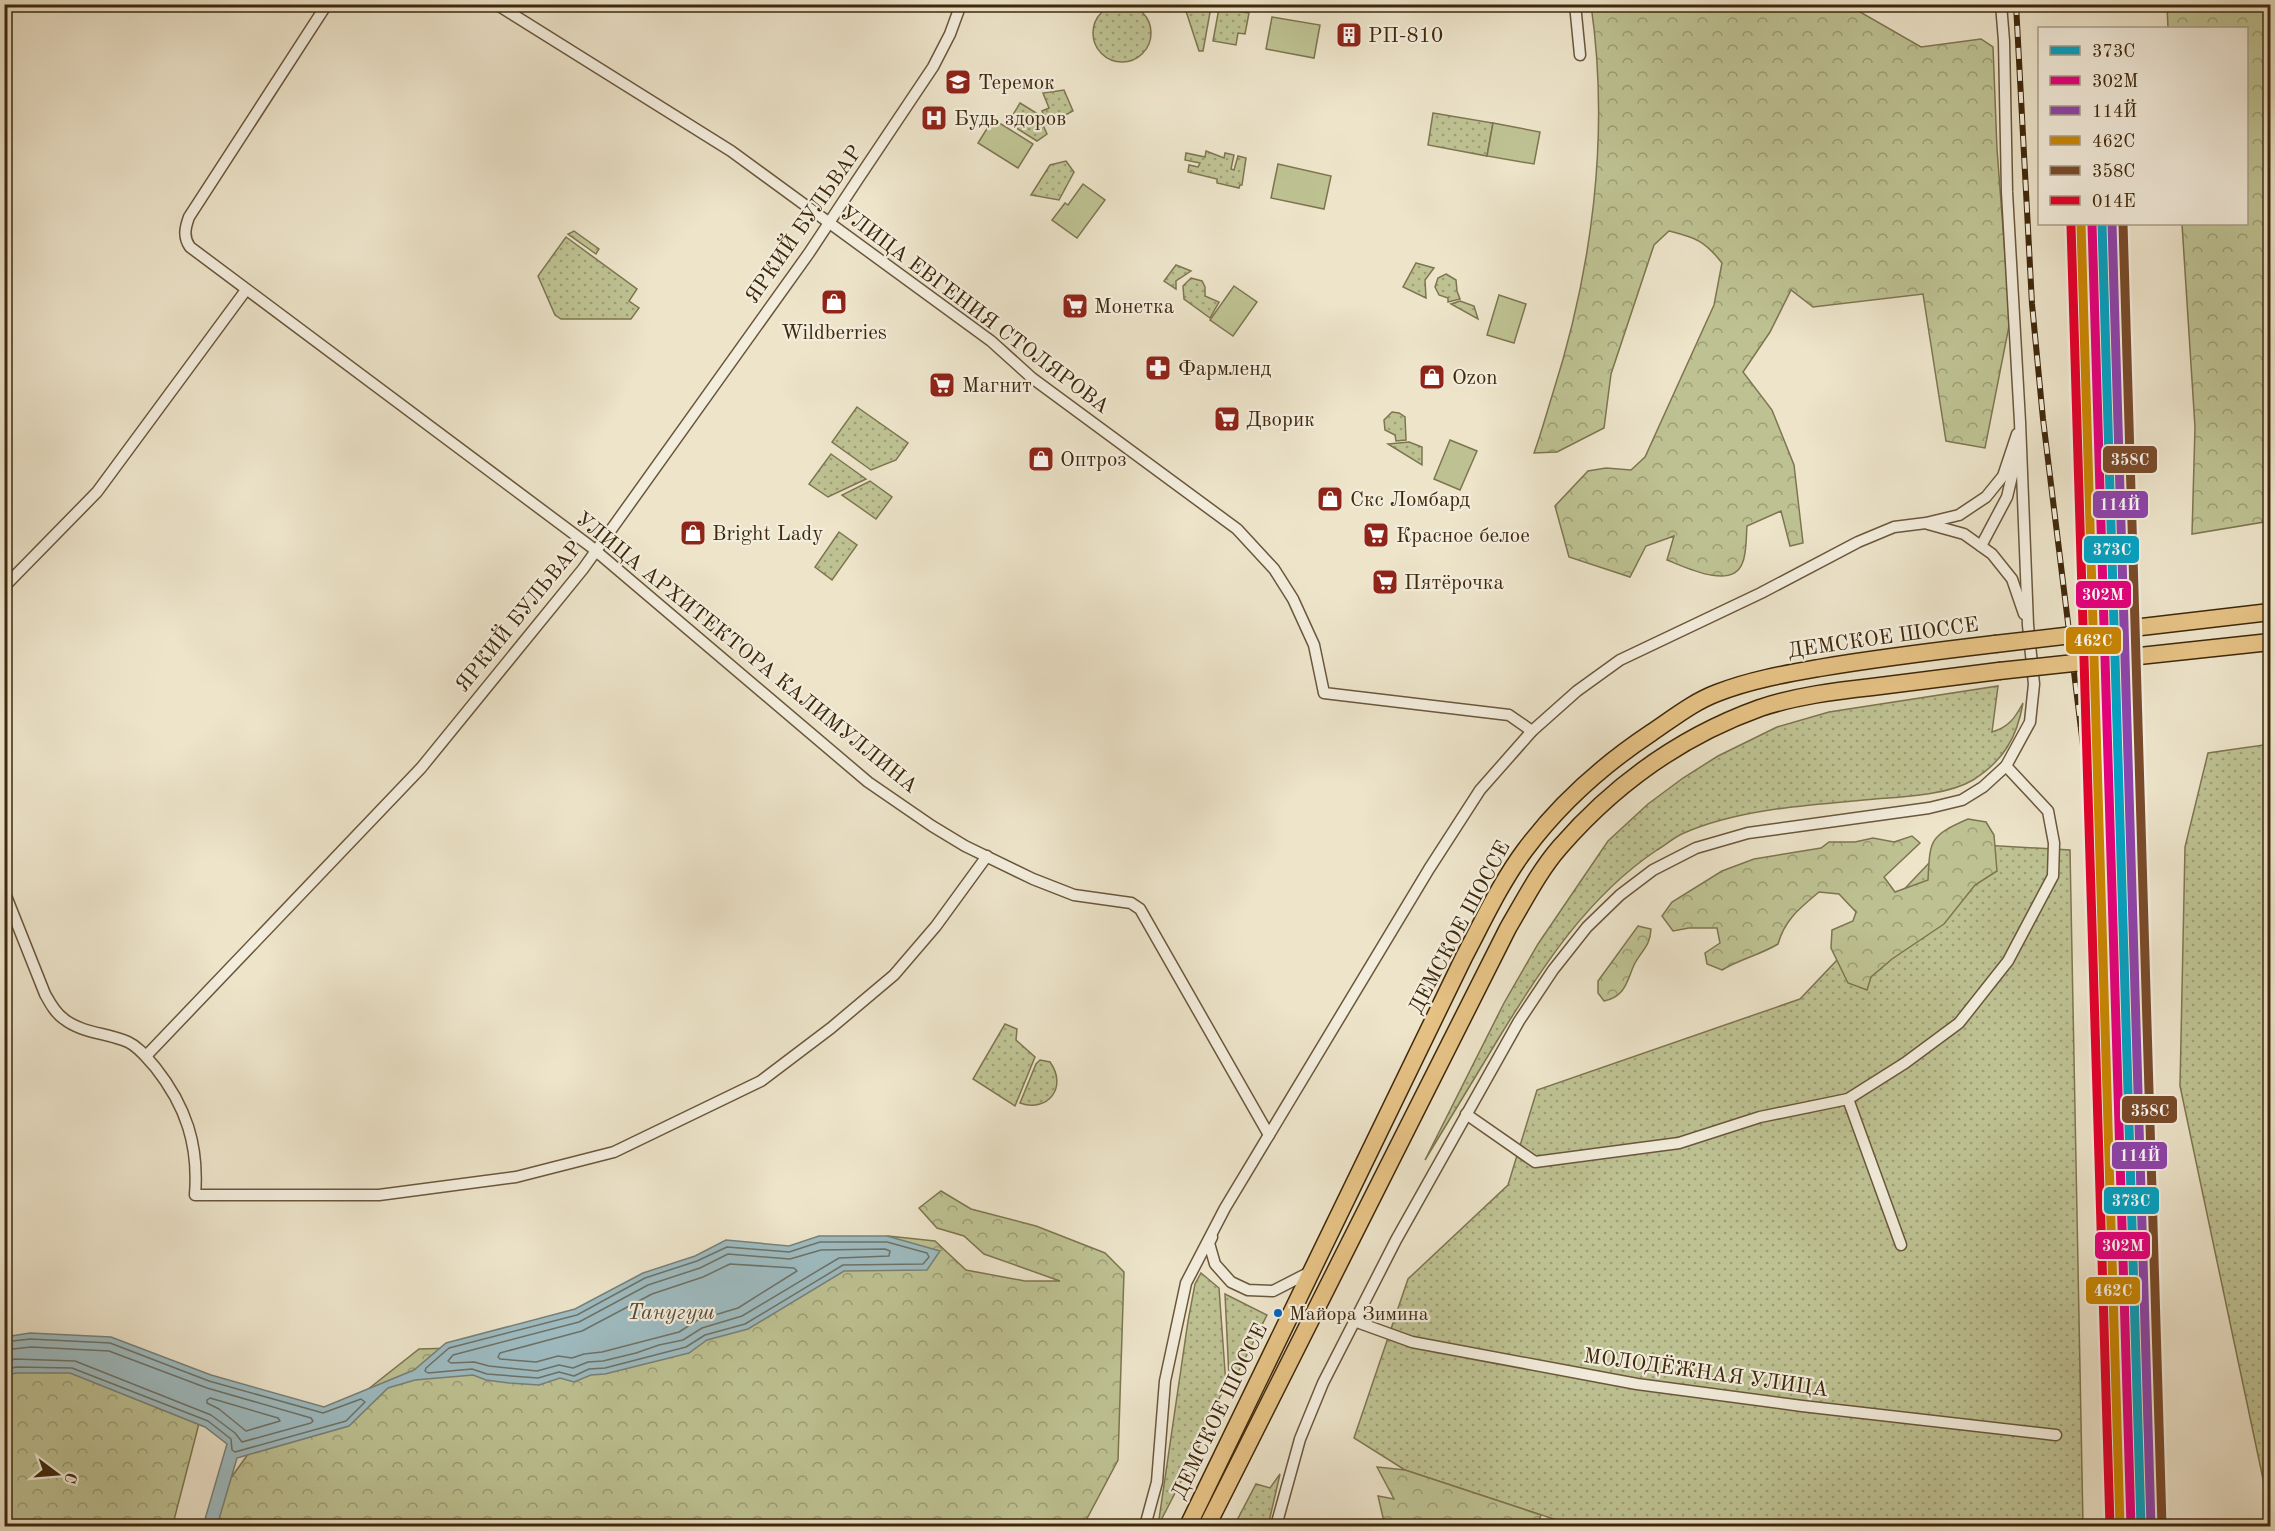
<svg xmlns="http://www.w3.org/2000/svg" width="2275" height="1531" font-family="'Old Standard TT',serif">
  <defs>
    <pattern id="green-dots" width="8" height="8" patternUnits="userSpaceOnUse" patternTransform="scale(1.5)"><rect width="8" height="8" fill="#bec293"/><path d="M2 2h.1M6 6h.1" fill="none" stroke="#9c9e76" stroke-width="1.8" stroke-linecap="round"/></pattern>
    <pattern id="forest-crowns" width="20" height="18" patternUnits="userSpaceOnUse" patternTransform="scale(1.5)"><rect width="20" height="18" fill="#bec293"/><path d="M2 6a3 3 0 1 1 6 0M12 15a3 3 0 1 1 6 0" fill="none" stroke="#9c9e76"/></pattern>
  </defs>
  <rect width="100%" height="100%" fill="#ede4ca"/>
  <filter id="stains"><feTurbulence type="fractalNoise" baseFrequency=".00333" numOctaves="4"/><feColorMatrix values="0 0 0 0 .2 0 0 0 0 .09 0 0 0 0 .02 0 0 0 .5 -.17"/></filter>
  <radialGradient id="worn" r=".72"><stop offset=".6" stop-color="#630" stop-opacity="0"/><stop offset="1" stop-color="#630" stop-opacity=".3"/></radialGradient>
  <!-- green -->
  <g fill="url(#green-dots)" stroke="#7e754f" stroke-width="1.5">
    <circle cx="1122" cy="33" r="29"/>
    <path d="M1184 5 1211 7 1203 51H1199Z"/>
    <path d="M1402 5V4L1457 5 1456 10 1445 8 1436 11 1424 7 1401 10Z"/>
    <path d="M1219 8 1249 13 1245 34 1238 33 1236 45 1213 41Z"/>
    <path d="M1064 90 1073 111 1047 125 1042 111 1049 108 1043 93Z"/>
    <path d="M1020 103 1038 114 1047 134 1037 141 1008 123Z"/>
    <path d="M1433 113 1493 123 1487 156 1428 145Z"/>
    <path d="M1206 151 1224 158 1225 153 1234 155 1231 169 1234 170 1238 156 1246 158 1242 185H1240L1239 188 1217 183V179L1188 172 1189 165 1198 167 1200 163 1185 160 1186 153 1205 157Z"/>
    <path d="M1066 161 1074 172 1059 200 1031 195 1050 165Z"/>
    <path d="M574 231 599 249 596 254 568 234Z"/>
    <path d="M566 237 637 289 629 301 639 308 631 319H561L555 315 538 276Z"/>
    <path d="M1416 263 1434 268 1425 280 1426 298 1403 287Z"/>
    <path d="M1176 265 1191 271 1176 281V289L1164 281Z"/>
    <path d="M1446 274 1456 280 1457 291 1460 299 1448 302V298L1439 295 1435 287 1438 278Z"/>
    <path d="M1191 278 1202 281 1205 287V296L1219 302 1210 318 1184 299 1183 286Z"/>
    <path d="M1460 301 1474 306 1478 319 1451 304Z"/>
    <path d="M857 407 908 443 896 460 871 470 832 442Z"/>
    <path d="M1392 412 1399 413 1405 417 1406 440 1396 441 1395 435 1385 430 1384 420Z"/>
    <path d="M1409 442 1422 447V465L1388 444Z"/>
    <path d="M831 454 866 479 828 497 809 484Z"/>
    <path d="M870 481 892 497 876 519 842 495Z"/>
    <path d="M839 532 857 545 832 580 815 567Z"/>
    <path d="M1998 686 1992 732C2009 727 2015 718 2023 703 2017 738 2003 761 1973 780 1948 795 1904 797 1875 799 1813 805 1741 808 1684 833 1674 837 1666 845 1657 850 1588 896 1542 967 1500 1036 1475 1077 1450 1119 1425 1160L1504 1003 1538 944 1608 841 1648 804 1683 778 1718 756 1777 727 1829 712Z"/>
    <path d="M2270 744V1512L2180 1086 2185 847 2208 753Z"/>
    <path d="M1948 843 2070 850 2083 1526H1575L1405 1470 1354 1438 1408 1279 1508 1185 1537 1090 1800 999Z"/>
    <path d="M1005 1024 1017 1029 1016 1040 1035 1057 1015 1106 973 1079Z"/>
    <path d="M1040 1060 1050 1062C1068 1087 1048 1113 1020 1103L1036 1064Z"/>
    <path d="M1201 1273 1219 1288 1226 1385 1201 1434 1204 1437 1158 1526 1188 1321 1195 1284Z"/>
    <path d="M1225 1294 1267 1315 1234 1380 1229 1378Z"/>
    <path d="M1280 1474 1268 1526H1234L1256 1484 1270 1488Z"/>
  </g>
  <!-- forest -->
  <g fill="url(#forest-crowns)" stroke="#7e754f" stroke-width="1.5">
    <path d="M1591 5H1848L1921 47 1981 39 1993 47 1997 149 2010 321 1985 448 1946 441 1923 294 1813 307 1791 290 1770 332 1743 372 1772 410 1794 465 1803 543 1790 546 1781 511 1747 526C1746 537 1747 554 1742 564 1731 590 1685 567 1667 560L1674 536 1646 546 1630 577 1569 557 1555 506 1588 471 1606 468 1631 470 1645 457 1714 305 1722 263C1704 240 1696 238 1669 231L1654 245 1611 374 1604 428 1557 452 1534 453C1541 434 1546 415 1552 396 1592 271 1610 136 1591 5Z"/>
    <path d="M2167 5H2270V521L2192 534 2195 427 2182 224H2246V28H2168Z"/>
    <path d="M1968 819 1986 822 1994 835 1997 871 1975 885 1944 924 1892 959 1871 977 1867 990 1848 983 1831 948 1832 930 1853 921 1856 912 1839 894 1819 892C1800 908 1785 919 1778 944 1760 955 1740 959 1722 970L1707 964 1705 953 1720 943 1717 928H1689L1673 931 1662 916 1672 902 1722 871 1754 859 1821 848 1829 842H1855L1873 838 1894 842 1912 836 1920 843 1884 877 1895 892 1928 880C1930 840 1929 836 1968 819Z"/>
    <path d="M1638 926 1651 929C1650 946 1643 949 1635 963 1627 979 1627 996 1604 1001L1598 993V981Z"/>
    <path d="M941 1191 971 1209 1036 1226 1105 1253 1124 1272 1118 1460 1083 1526H218L215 1500 277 1414 348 1405 419 1349 568 1345 888 1236 935 1241 966 1270 1025 1281H1060L984 1254 964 1236 937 1228 919 1208Z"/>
    <path d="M26 1342 202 1412 174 1520V1526H5V1387Z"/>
    <path d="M1377 1467 1405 1470 1541 1515 1537 1526H1385L1378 1496 1394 1499Z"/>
  </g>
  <!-- pitch -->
  <g fill="#bec293" stroke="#7e754f" stroke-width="1.5">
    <path d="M1541 4V7L1497 11V5Z"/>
    <path d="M1272 17 1320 25 1314 58 1266 49Z"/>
    <path d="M993 119 1033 144 1018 168 978 143Z"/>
    <path d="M1493 123 1540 132 1534 164 1487 156Z"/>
    <path d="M1278 164 1331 176 1324 209 1271 198Z"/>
    <path d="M1083 184 1105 200 1077 238 1052 220 1065 203 1068 205Z"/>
    <path d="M1234 286 1257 302 1233 336 1210 320Z"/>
    <path d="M1499 295 1526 304 1514 343 1487 335Z"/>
    <path d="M1450 440 1477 451 1460 490 1434 479Z"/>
  </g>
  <!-- water -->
  <path fill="#9ebcc2" stroke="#788179" stroke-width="1.5" d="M819 1236H887L940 1251 927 1270 844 1271 748 1329 707 1340 689 1353 605 1374 591 1375 574 1382 560 1378 539 1385 509 1383 486 1380 473 1375 415 1380 388 1388 349 1426 237 1458 217 1526H203L227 1444 205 1427 70 1373H16L5 1376V1337L30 1333 111 1337 211 1375 324 1407 414 1370 446 1343 575 1309 643 1273 695 1256 726 1240 789 1246Z"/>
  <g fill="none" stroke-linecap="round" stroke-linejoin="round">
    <!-- shore -->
    <g stroke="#6e7266" stroke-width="1.5">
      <path d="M820 1242H887L927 1253 929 1257 923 1264 843 1265 745 1324 705 1335 686 1347 605 1368 589 1369 574 1376 559 1372 538 1378 487 1374 472 1369 428 1373 425 1371 426 1368 449 1348 577 1315 645 1278 697 1261 727 1247 789 1252Z"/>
      <path d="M885 1249 890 1251 889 1256 839 1258 742 1316 702 1328 683 1340 659 1345 636 1353 603 1361 588 1362 573 1368 559 1365 537 1371 489 1366 474 1362 451 1363 448 1361 453 1355 579 1322 648 1285 700 1268 728 1254 790 1259 821 1250Z"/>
      <path d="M730 1264 794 1268 797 1271 738 1308 698 1320 679 1332 602 1352 584 1354 572 1358 558 1356 536 1362 500 1359 498 1357 500 1353 582 1331 652 1294 703 1277Z"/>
      <path d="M4 1342 30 1339 110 1343 209 1381 323 1413 361 1399 365 1402 346 1421 235 1452 232 1450 231 1439 208 1421 72 1368 16 1367 4 1370"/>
      <path d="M4 1350 31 1347 109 1351 207 1388 311 1418 313 1421 311 1423 242 1442 235 1433 211 1415 75 1361 15 1359 4 1362"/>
      <path d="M210 1398 278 1418 280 1421 246 1431 219 1409 207 1403V1400Z"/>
    </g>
    <!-- minor casing -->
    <g stroke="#6a573b" stroke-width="13">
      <g id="minor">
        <path d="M327 4 189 217C185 228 183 237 190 247L590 546 868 782 932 826 965 846 1033 879 1074 895 1131 903 1140 909 1269 1135"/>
        <path d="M496 4 731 151 991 341 1032 378 1237 529 1274 569 1293 599 1314 645 1324 693 1509 715 1532 731"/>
        <path d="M1575 4 1580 55"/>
        <path d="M1928 524 1964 534 1992 554 2012 579 2024 614"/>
        <path d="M1981 546 2007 497 2017 455"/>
        <path d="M4 587 97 492 246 290"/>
        <path d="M4 891 45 994C50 1003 55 1013 64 1019 81 1033 108 1033 128 1042 139 1047 147 1058 155 1067 186 1106 199 1145 195 1195H379L516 1177 614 1152 761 1081 831 1028 894 975 936 926 987 856"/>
        <path d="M146 1056 421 768 583 569 809 253 858 179 933 67 950 34 961 4"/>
        <path d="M1848 1099 1901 1245"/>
        <path d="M1466 1114 1535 1162 1679 1143 1760 1117 1848 1099 1905 1063 1959 1023 2008 961 2053 876 2054 843 2048 811 2006 766"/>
        <path d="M1212 1237 1209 1243 1215 1264 1231 1282 1248 1290 1273 1291 1312 1271"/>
        <path d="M1354 1321 1412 1342 1637 1384 1802 1406 2056 1435"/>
        <path d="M1145 1526 1157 1482 1165 1381 1186 1283 1225 1208 1429 869 1480 790 1532 731 1577 691 1620 660 1761 593 1858 542 1894 527 1926 523 1959 515 1986 497 2003 476 2017 434"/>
        <path d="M1276 1526 1300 1439 1323 1383 1396 1240 1519 1021 1553 970 1587 927 1620 895 1653 870 1696 848 1748 833 1929 808 1962 800 1983 787 2006 766 2030 722 2034 684 2028 625 2020 422 2007 192 2004 41 2001 4"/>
      </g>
    </g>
    <!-- primary casing -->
    <g stroke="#3f280b" stroke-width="19">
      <g id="primary">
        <path d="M1188 1526 1464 957C1483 921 1501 882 1525 850 1560 803 1603 765 1651 733 1672 719 1693 702 1717 693 1750 680 1785 674 1819 668 1877 658 1936 651 1995 644"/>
        <path d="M1207 1526 1508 928C1524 901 1539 871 1560 847 1614 785 1682 736 1760 708 1796 696 1835 691 1872 687 1914 682 1957 676 1999 671"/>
      </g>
    </g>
    <!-- minor -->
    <use href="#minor" stroke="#f3eddd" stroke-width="10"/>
    <!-- primary -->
    <use href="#primary" stroke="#e6c285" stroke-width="16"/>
    <!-- rail casing -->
    <g stroke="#3f280b" stroke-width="6">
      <path id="rail" d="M2016 4 2032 304 2043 419 2130 1129"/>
    </g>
    <!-- rail -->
    <use href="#rail" stroke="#f3eddd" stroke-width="4" stroke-dasharray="11" stroke-linecap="butt"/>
    <!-- primary-bridge casing -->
    <g stroke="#3f280b" stroke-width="19" stroke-linecap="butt">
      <g id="primary-bridge">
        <path d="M1995 644 2270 612"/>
        <path d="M1999 671 2270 642"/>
      </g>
    </g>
    <!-- primary-bridge -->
    <use href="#primary-bridge" stroke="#e6c285" stroke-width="16"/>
    <!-- rail-1 casing -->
    <g stroke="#f3eddd" stroke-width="14">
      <path id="rail-1" d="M2102 224 2141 1526"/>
    </g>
    <!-- rail-2 casing -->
    <g stroke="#f3eddd" stroke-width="14">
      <path id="rail-2" d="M2092 224 2131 1526"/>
    </g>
    <!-- rail-3 casing -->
    <g stroke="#f3eddd" stroke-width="14">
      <path id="rail-3" d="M2112 224 2151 1526"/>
    </g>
    <!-- rail-4 casing -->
    <g stroke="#f3eddd" stroke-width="14">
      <path id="rail-4" d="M2081 225 2120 1526"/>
    </g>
    <!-- rail-5 casing -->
    <g stroke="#f3eddd" stroke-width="14">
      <path id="rail-5" d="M2123 224 2162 1525"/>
    </g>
    <!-- rail-6 casing -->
    <g stroke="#f3eddd" stroke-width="14">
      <path id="rail-6" d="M2071 225 2110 1526"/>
    </g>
    <!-- rail-1 -->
    <use href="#rail-1" stroke="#03a3c4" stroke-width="9"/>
    <!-- rail-2 -->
    <use href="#rail-2" stroke="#e5007d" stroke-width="9"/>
    <!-- rail-3 -->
    <use href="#rail-3" stroke="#8e44ad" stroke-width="9"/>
    <!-- rail-4 -->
    <use href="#rail-4" stroke="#c98603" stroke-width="9"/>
    <!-- rail-5 -->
    <use href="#rail-5" stroke="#7a4b2a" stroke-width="9"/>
    <!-- rail-6 -->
    <use href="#rail-6" stroke="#e4002b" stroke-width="9"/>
  </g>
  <!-- icons -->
  <defs>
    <g id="building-square" transform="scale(1.35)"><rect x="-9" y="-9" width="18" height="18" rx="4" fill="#8f2418" stroke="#f3eddd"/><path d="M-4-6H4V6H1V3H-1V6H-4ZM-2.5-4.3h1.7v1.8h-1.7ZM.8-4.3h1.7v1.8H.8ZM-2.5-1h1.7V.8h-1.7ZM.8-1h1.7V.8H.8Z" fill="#fff"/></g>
    <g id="school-square" transform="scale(1.35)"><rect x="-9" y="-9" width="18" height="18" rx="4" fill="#8f2418" stroke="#f3eddd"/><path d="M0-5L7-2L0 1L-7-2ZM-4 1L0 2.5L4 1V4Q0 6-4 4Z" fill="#fff"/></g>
    <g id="hospital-square" transform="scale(1.35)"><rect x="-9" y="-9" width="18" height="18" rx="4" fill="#8f2418" stroke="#f3eddd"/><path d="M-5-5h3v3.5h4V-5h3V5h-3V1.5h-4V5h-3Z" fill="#fff"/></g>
    <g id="shop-square" transform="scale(1.35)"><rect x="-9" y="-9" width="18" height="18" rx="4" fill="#8f2418" stroke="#f3eddd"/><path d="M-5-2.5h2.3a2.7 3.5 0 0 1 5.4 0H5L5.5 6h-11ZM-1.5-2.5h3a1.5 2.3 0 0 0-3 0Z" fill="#fff"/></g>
    <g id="supermarket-square" transform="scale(1.35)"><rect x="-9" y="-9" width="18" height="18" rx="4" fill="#8f2418" stroke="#f3eddd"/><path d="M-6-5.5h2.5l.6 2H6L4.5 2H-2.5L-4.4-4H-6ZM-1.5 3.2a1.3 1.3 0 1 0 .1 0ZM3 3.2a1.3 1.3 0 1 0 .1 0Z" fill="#fff"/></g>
    <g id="pharmacy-square" transform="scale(1.35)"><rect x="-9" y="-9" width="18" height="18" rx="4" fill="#8f2418" stroke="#f3eddd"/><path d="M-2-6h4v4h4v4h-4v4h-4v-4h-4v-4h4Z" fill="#fff"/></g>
  </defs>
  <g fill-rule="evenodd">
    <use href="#building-square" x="1349" y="35"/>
    <use href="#school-square" x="958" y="82"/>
    <use href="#hospital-square" x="934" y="118"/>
    <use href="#shop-square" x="834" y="302"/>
    <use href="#supermarket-square" x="1075" y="306"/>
    <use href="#pharmacy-square" x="1158" y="368"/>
    <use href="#shop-square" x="1432" y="377"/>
    <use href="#supermarket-square" x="942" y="385"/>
    <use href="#supermarket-square" x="1227" y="419"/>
    <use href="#shop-square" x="1041" y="459"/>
    <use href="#shop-square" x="1330" y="499"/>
    <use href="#shop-square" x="693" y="533"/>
    <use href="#supermarket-square" x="1376" y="535"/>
    <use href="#supermarket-square" x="1385" y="582"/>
  </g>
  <!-- markers -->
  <circle fill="#0065bd" stroke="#f3eddd" stroke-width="2" cx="1278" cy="1313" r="5"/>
  <g text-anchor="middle" stroke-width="4.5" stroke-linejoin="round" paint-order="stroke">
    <!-- bus labels -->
    <g font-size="20" fill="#3f280b" stroke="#f3eddd" text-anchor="start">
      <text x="1289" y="1320">Майора Зимина</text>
    </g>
    <!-- poi labels -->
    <g font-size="21" fill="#3f280b" stroke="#f3eddd" text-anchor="start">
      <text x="1368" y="42">РП-810</text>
      <text x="978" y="89">Теремок</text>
      <text x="954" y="125">Будь здоров</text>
      <text x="1094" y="313">Монетка</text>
      <text x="834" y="339" text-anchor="middle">Wildberries</text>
      <text x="1178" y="375">Фармленд</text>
      <text x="1452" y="384">Ozon</text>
      <text x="962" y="392">Магнит</text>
      <text x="1246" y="426">Дворик</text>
      <text x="1060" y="466">Оптроз</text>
      <text x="1350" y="506">Скс Ломбард</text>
      <text x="712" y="540">Bright Lady</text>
      <text x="1396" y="542">Красное белое</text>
      <text x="1404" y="589">Пятёрочка</text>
    </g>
    <!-- street labels -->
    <g font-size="21" fill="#3f280b" stroke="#f3eddd">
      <text transform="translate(803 224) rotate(-55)" y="7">ЯРКИЙ БУЛЬВАР</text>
      <text transform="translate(975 309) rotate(37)" y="7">УЛИЦА ЕВГЕНИЯ СТОЛЯРОВА</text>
      <text transform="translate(518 616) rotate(-51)" y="7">ЯРКИЙ БУЛЬВАР</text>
      <text transform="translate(1883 637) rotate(-8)" y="7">ДЕМСКОЕ ШОССЕ</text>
      <text transform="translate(747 652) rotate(39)" y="7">УЛИЦА АРХИТЕКТОРА КАЛИМУЛЛИНА</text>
      <text transform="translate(1459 927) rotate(-62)" y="7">ДЕМСКОЕ ШОССЕ</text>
      <text transform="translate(1706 1372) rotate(8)" y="7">МОЛОДЁЖНАЯ УЛИЦА</text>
      <text transform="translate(1219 1411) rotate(-64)" y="7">ДЕМСКОЕ ШОССЕ</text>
    </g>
    <!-- water labels -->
    <g font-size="22" font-style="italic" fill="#574d39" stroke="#f3eddd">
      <text x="671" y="1319">Танугуш</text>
    </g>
  </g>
  <g stroke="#f3eddd" stroke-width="2">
    <rect x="2102" y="445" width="56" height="29" rx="6" fill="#7a4b2a"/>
    <rect x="2092" y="490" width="57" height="29" rx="6" fill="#8e44ad"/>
    <rect x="2083" y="535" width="57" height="29" rx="6" fill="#03a3c4"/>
    <rect x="2075" y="580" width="57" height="29" rx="6" fill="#e5007d"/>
    <rect x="2065" y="626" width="57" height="29" rx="6" fill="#c98603"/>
    <rect x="2121" y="1095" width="57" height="29" rx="6" fill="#7a4b2a"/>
    <rect x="2111" y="1141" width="57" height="29" rx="6" fill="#8e44ad"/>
    <rect x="2103" y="1186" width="57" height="29" rx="6" fill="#03a3c4"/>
    <rect x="2094" y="1231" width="57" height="29" rx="6" fill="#e5007d"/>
    <rect x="2085" y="1276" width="56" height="29" rx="6" fill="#c98603"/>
  </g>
  <g font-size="16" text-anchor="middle" font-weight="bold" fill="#fff">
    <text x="2130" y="465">358С</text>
    <text x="2120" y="510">114Й</text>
    <text x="2112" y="555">373C</text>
    <text x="2103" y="600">302М</text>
    <text x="2093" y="646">462С</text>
    <text x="2150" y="1116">358С</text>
    <text x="2140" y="1161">114Й</text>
    <text x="2131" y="1206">373C</text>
    <text x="2123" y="1251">302М</text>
    <text x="2113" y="1296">462С</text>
  </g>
  <!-- margin -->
  <rect width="2275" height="1531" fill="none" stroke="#ede4ca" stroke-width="24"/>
  <rect x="6" y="6" width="2263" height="1519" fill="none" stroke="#3f280b" stroke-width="3"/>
  <rect x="12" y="12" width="2251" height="1507" fill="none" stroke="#3f280b" stroke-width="1.5"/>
  <!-- legend -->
  <rect x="2038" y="27" width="210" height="198" fill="#f3eddd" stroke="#ab9e89" stroke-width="1.5"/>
  <rect x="2050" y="46" width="30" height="9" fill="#03a3c4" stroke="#ab9e89" stroke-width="1.5"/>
  <text x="2092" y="57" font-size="18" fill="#3f280b">373C</text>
  <rect x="2050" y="76" width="30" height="9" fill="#e5007d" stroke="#ab9e89" stroke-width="1.5"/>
  <text x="2092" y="87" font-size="18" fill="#3f280b">302М</text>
  <rect x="2050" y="106" width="30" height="9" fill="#8e44ad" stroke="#ab9e89" stroke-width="1.5"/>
  <text x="2092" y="117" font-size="18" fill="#3f280b">114Й</text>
  <rect x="2050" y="136" width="30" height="9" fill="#c98603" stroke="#ab9e89" stroke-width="1.5"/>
  <text x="2092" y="147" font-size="18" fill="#3f280b">462С</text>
  <rect x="2050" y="166" width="30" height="9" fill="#7a4b2a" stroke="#ab9e89" stroke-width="1.5"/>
  <text x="2092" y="177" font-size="18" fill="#3f280b">358С</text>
  <rect x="2050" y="196" width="30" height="9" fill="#e4002b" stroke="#ab9e89" stroke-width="1.5"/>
  <text x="2092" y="207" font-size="18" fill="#3f280b">014Е</text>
  <!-- north arrow -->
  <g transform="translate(57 1474) rotate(106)" stroke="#f3eddd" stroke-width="4.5" paint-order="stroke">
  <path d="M0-4.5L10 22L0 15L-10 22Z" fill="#3f280b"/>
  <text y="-9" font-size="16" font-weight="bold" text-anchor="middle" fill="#3f280b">С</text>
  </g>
  <rect width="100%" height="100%" filter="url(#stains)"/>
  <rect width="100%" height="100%" fill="url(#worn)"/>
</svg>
